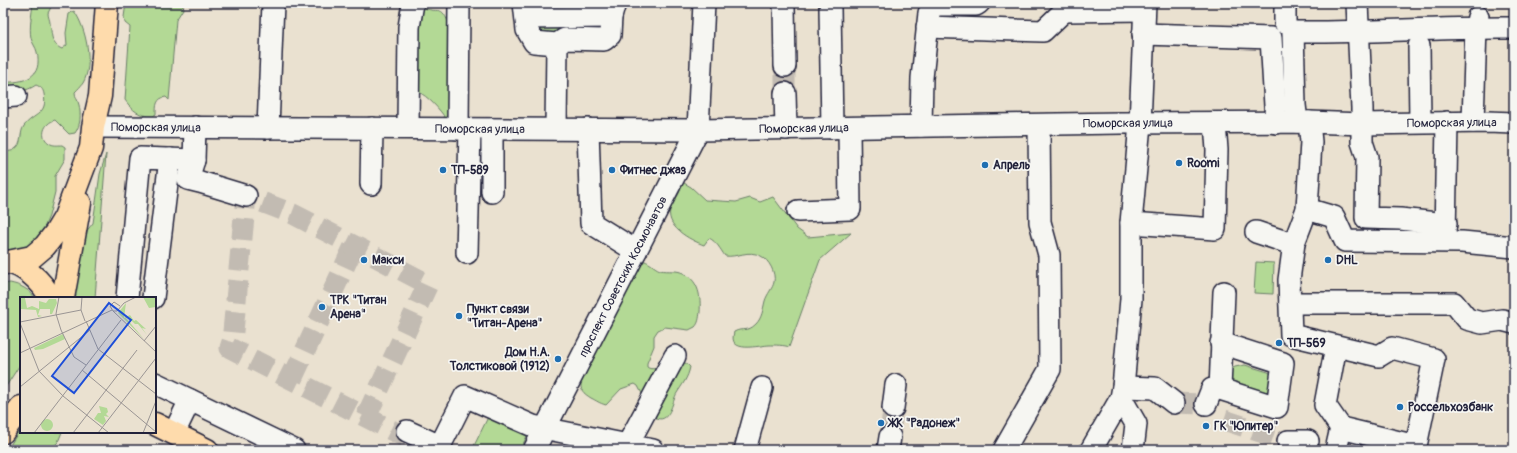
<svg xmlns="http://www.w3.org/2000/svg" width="1517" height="453" font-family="Pangolin,sans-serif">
  <rect width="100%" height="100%" fill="#eae1d0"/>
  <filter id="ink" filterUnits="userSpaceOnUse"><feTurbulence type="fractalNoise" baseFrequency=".025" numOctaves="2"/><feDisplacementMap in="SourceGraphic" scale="8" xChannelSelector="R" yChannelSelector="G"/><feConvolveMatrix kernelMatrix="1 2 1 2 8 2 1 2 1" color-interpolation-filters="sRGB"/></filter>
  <g filter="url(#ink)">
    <!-- green -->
    <g fill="#b3d995" stroke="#6a7e68">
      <path d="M33 3H53L48 13C48 17 50 20 50 23 52 33 50 44 62 49L67 45 66 33 69 14 74 11C86 27 94 65 83 83 81 86 78 89 75 92 75 97 78 100 79 105 81 114 81 125 75 133L69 134 55 120C44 123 39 136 49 143 53 146 58 145 62 145L65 147V159L55 176V192L49 216 41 235 28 247 8 251 3 250V152C7 151 12 152 15 149 23 144 19 133 24 126 34 113 48 115 44 94 43 89 41 87 36 85 26 92 15 92 3 92V82C24 83 43 78 37 52 36 47 32 43 31 38 29 27 32 14 33 3Z"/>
      <path d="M126 3H183V9L176 20 169 100 166 97C156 98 156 106 156 114L153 116C139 116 133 111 125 100L130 27 125 23 124 17Z"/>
      <path d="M421 6C439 17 441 0 450 28L454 119H446C441 111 427 95 418 92L412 8Z"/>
      <path d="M541 23 563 24 564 31 542 38Z"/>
      <path d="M106 154 95 298H70L81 238 93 223 100 174Z"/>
      <path d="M684 183 691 187 705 200 736 202 750 198 760 202 773 197 797 229 808 237 851 233 820 260 789 347C785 345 774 345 770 345 760 345 727 355 734 332 743 327 747 333 756 324 762 318 763 309 765 301 767 294 773 288 774 282 776 273 769 260 761 256 748 249 737 258 725 256 720 249 717 242 709 238L704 245C690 240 663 226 671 207 675 198 680 196 681 185Z"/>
      <path d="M641 260C649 261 653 267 660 270 669 272 677 269 685 274 699 282 701 297 700 312 699 318 699 323 695 327L689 330 665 327 658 330 654 336V346L647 363V367C656 375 678 352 690 367 688 378 682 385 677 393 672 401 670 426 654 417L638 386 635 384 621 389 606 405C599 403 597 401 591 398 578 390 581 387 582 373Z"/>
      <path d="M1256 262 1274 263 1273 294 1254 293Z"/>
      <path d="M10 283C20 285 29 289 35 298H21V363L3 391V284Z"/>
      <path d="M1245 365 1268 372 1274 375 1270 391C1258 394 1240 387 1230 380L1231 369 1235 367Z"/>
      <path d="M490 413 529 432 520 450H472Z"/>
      <path d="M21 428V432H62L58 442 50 450H7Z"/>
    </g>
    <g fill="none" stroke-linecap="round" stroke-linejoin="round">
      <!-- minor-tunnel -->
      <g stroke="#c2bbb2" stroke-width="21" stroke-dasharray="21 10" stroke-linecap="butt">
        <path d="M785 66V93"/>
        <path d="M292 379 354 246"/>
        <path d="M1174 403 1206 404"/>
        <path d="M366 417 428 284 293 214 246 196 232 342 230 348 405 437"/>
        <path d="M1224 420 1288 441"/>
        <path d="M890 437 893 408"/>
      </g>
      <!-- minor casing -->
      <g stroke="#22223b" stroke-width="24">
        <g id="minor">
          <path d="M524 3 527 30 534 42 557 44 565 39 604 40 610 35 611 17 615 3"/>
          <path d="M1064 3V11L1144 10"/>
          <path d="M1285 3V23"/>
          <path d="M1357 3 1362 108V142L1367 157 1366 218 1400 219 1446 224"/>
          <path d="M784 5 785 66"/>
          <path d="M830 8 832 128"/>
          <path d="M526 18 611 17"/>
          <path d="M927 27 1043 31 1064 11"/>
          <path d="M1143 34 1271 38 1276 123"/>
          <path d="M1419 46 1420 122"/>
          <path d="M785 93 786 129"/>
          <path d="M3 97 16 96"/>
          <path d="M1297 122 1295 105 1293 32C1367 33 1440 27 1514 28"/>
          <path d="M1309 122 1311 142 1307 209 1294 243 1289 280 1291 335 1379 356 1392 348 1434 359 1416 446 1341 428 1325 405 1336 346"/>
          <path d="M1473 122 1476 27 1478 17"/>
          <path d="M921 126 922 78 929 13 933 5H976L979 3"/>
          <path id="s1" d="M93 127 698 130 1121 123 1309 122 1362 124 1487 122 1514 123"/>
          <path d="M195 127 194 160 188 179 200 182 246 196"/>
          <path d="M268 128 273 3"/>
          <path d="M408 128 409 27 413 3"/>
          <path d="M458 129 459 3"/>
          <path d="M492 129V192"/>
          <path d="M556 129 557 44"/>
          <path d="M588 129 591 223 636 251"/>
          <path d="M371 184 372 128"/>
          <path d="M1307 209 1334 217 1345 241 1462 242 1514 247"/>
          <path d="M798 211 850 209 849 128"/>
          <path d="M1131 223 1215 229 1217 150 1215 123"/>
          <path d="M1256 232 1283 241 1294 243"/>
          <path d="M1445 237 1447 122"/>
          <path d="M467 253 470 129"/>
          <path d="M127 298 140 158 194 160"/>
          <path d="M153 298 170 159"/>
          <path d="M1290 303H1454L1467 319 1482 323 1502 320 1514 323"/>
          <path d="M155 383 294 450"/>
          <path d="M1123 387 1155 388 1174 403"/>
          <path d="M1220 389 1277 407 1283 363 1221 343"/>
          <path d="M1121 398 1136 424 1133 450"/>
          <path d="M1206 404 1212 389H1220L1224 292"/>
          <path d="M893 408 896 385"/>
          <path d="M407 431 440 446"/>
          <path d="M174 433 190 400"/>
          <path d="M1288 441H1308L1305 450"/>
          <path d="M628 444 675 356"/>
          <path d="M438 450 465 396 533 426 653 450"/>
          <path id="s2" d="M534 450 698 130 704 3"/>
          <path d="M745 450 762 388"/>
          <path d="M888 450 890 437"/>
          <path d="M1004 450 1050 369 1049 255 1040 222 1039 125"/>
          <path d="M1091 450 1121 398 1123 387 1131 299V223L1140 124 1145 3"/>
          <path d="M1336 450 1341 428"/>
        </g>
      </g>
      <!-- major casing -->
      <g stroke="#22223b" stroke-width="25">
        <g id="major">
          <path d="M8 262 32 257 45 246 56 232 65 217 91 148 93 127 100 96 107 3"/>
          <path d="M3 263C20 260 44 283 50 298"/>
          <path d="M63 298 80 203"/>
          <path d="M155 424 207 450"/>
          <path d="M3 432 21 407"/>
        </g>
      </g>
      <!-- minor -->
      <use href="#minor" stroke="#f6f6f2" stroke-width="21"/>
      <!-- major -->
      <use href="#major" stroke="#fedbac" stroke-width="22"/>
    </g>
  </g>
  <!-- markers -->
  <g fill="#1f6fb2" stroke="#f6f6f2" stroke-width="1.5">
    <circle cx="1179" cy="163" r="4"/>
    <circle cx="985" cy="165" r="4"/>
    <circle cx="443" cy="170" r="4"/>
    <circle cx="612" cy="170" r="4"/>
    <circle cx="364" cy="260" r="4"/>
    <circle cx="1328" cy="260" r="4"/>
    <circle cx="322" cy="307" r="4"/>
    <circle cx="459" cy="316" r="4"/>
    <circle cx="1279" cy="343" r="4"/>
    <circle cx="558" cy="359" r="4"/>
    <circle cx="1400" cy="407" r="4"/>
    <circle cx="881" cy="423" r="4"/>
    <circle cx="1206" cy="426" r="4"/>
  </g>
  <g text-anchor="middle" stroke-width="3.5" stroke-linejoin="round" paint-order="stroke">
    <!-- street labels -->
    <g font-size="12" fill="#22223b" stroke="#f6f6f2">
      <text dy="4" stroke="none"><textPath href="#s1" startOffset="1359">Поморская улица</textPath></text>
      <text dy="4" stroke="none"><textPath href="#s1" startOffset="1035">Поморская улица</textPath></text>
      <text dy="4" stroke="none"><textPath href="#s1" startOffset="63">Поморская улица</textPath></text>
      <text dy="4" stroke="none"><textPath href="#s1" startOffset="387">Поморская улица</textPath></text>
      <text dy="4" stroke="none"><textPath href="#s1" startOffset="711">Поморская улица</textPath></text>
      <text dy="4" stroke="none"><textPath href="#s2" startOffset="195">проспект Советских Космонавтов</textPath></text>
    </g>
    <!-- poi labels -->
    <g font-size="12" font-weight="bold" fill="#22223b" stroke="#f6f6f2" text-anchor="start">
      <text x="1187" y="167">Roomi</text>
      <text x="993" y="169">Апрель</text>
      <text x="451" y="174">ТП-589</text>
      <text x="620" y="174">Фитнес джаз</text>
      <text x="372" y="264">Макси</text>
      <text x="1336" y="264">DHL</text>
      <text x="330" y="304">ТРК "Титан<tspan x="330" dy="14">Арена"</tspan></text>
      <text x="467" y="313">Пункт связи<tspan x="467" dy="14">"Титан-Арена"</tspan></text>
      <text x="1287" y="347">ТП-569</text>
      <text x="550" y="356" text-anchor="end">Дом Н.А.<tspan x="550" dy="14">Толстиковой (1912)</tspan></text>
      <text x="1408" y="411">Россельхозбанк</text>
      <text x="889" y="427">ЖК "Радонеж"</text>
      <text x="1214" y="430">ГК "Юпитер"</text>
    </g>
  </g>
  <!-- overview -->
  <g transform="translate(20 297)">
    <rect width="136" height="136" fill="#eae1d0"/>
    <path d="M0 0 5 1 7 11 12 9 19 12V4L26 6 29 2H36L37 6 32 17H30V12H20L18 18 22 19 18 20 16 13 1 12ZM123 0H136V10L129 11ZM106 6 104 21 110 18 114 24 116 23 126 32 122 31 127 38 118 27H115L108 20 106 21 124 42 98 16ZM43 37 45 42 23 52 15 53 14 51ZM79 109 87 111 88 115 86 117 89 120 84 119 86 124 83 128 74 122 78 116H81ZM21 128a6 6 0 1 1 12 0a6 6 0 1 1-12 0Z" fill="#b3d995"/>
    <path fill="none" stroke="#9a9594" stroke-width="1" d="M39 0 36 17 41 33 54 60 66 68M62 0 61 13 65 24M100 9 94 5 90 9 93 14H97L104 6 116 0M93 14 136 55M66 24 78 52 136 97M0 25 61 13M0 26 19 74 43 99 89 136M124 44 136 29M0 56 92 13M62 73 136 135M0 90 70 33M14 136 101 23M53 136 117 53M78 136 136 61M123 136 136 104"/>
    <path fill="#1d4ed8" fill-opacity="0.15" stroke="#1d4ed8" stroke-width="2" d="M89 6 111 23 54 96 32 79Z"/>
    <rect width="136" height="136" fill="none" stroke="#22223b" stroke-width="2"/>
  </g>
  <!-- margin -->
  <rect width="1517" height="453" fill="none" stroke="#f6f6f2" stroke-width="16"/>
  <rect x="8" y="8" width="1501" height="437" fill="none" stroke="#22223b" stroke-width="1.5" filter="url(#ink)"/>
</svg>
